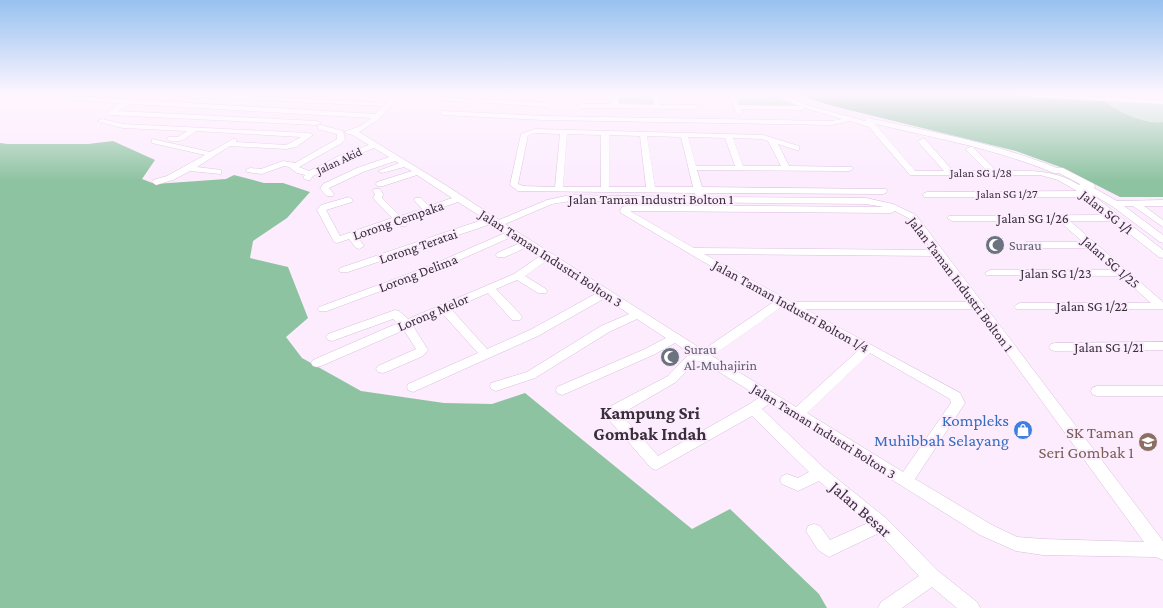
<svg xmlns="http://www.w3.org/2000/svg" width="1163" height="608" font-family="'Crimson Pro',serif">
  <rect width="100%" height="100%" fill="#fcecfe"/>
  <!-- green -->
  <g fill="#b5dec3">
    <path d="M618 95H652L654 104 618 103Z"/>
    <path d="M734 95H769L798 106H739Z"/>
    <path d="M1104 100 1163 103V122C1146 125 1117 111 1104 100Z"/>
  </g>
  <!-- forest -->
  <g fill="#8dc3a1">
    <path d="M798 95H1013L1105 101C1118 112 1147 125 1163 122V197H1120L1063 168 1016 151 833 106Z"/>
    <path d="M113 141 155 160 142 179 155 184 226 179 234 175 264 183H283L310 192 287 218 253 241 250 258 288 267 308 318 286 337 302 358 361 391 444 403 492 404 525 393 692 529 730 509 819 594 827 608H0V143L8 144H88Z"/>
  </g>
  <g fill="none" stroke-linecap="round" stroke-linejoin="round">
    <!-- minor casing -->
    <g stroke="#d8bfdc" stroke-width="1">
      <g id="minor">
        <path d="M54 95 376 114 383 106 192 97 189 95H238L381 103 384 106 393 95H400L378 120 359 132 447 186 499 220 547 200 570 195 696 197 695 193 518 191 510 185 521 134 535 129 763 135 799 146V150H796L778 144 789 166 852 167 853 169 849 171 697 170 702 187 886 189 887 191 886 193 883 194 703 193 704 197 866 198 893 204 916 215 1163 541V560L1156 557 1043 555 1016 551 980 535 770 403 762 409 825 469 887 519 938 571 977 602 980 608H957L932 587 902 608H878L881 602 919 576 879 533 829 557 818 550 806 531 808 526 814 524 820 526 830 540 868 523 819 481 798 491 782 484 780 480 782 476 787 474 798 478 809 472 752 416 656 470 651 468 610 421 607 413 611 406 668 376 687 356 692 355 675 343 653 355 567 393 562 395 557 393 556 390 557 387 645 349 666 338 637 319 609 332 535 378 496 391 491 389 490 386 491 383 527 372 601 326 629 314 605 298 538 336 413 392 408 390 407 387 408 384 478 353 442 313 413 326 428 350 423 356 386 372 382 373 378 372 376 369 378 366 416 349 404 330 321 366 317 367 313 366 311 363 313 360 398 323 393 319 332 341 328 340 326 337 328 334 395 310 399 311 408 319 514 274 540 256 527 247 505 257H497L496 255 497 253 520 243 511 237 435 271 327 311H319L317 309 319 307 427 267 505 233 491 224 348 272H340L339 270 340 268 485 219 458 202 405 220 408 224 406 226H400L397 223 357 236 364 246 359 249 356 248 349 239 337 243 334 242 317 210 321 205 349 197 353 200 352 202 326 210 340 236 392 218 373 198 375 194 373 191 374 189H380L383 194 382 198 400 216 422 209 414 200 415 198H421L429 206 452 198 417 175 383 186H377L376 184 377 182 412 171 404 167 382 173 378 171 399 163 395 161 363 172 329 188 334 194 333 196H327L320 189 323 184 357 168 389 157 374 148 349 158 313 176 310 180H307L303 178 305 175 297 173 289 167 284 166 262 174 247 172 246 170 250 168 261 169 283 161 295 163 337 139V134L318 129V125H321L343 131 345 139 342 143 299 167 309 171 343 154 369 145 351 134H348L344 132 360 126 372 118 130 104 118 111 317 121 321 123 317 125 110 115 107 113 108 112 121 103 78 101ZM535 133 560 134 555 187 523 186 518 184 528 135ZM567 134 601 135V187H563ZM609 135 640 136 646 187H609ZM647 136 681 137 693 187H655ZM688 137 725 138 735 166H696ZM733 138 762 139 768 141 781 166H743ZM570 201 866 204 884 207 629 205 622 207 620 211 621 213 702 261 775 301 703 350 505 224 552 204ZM630 211 891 213 895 211 910 219 932 250 694 248ZM704 254 937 256 970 302H792ZM547 260 597 293 530 330 487 349 451 309 488 293 512 320H520L522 317 520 314 496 289 517 280 538 293H546L547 291 546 289 525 276ZM783 306 861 348 796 407 712 356ZM805 309H975L1144 542 1043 539 1017 537 992 525 915 479 965 403 960 393ZM870 353 950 399 951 403 903 472 807 413ZM701 361 760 397 748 405 658 456 621 414 676 382 695 362Z"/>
        <path d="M612 95H618L619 104 654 105 653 95H659L660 105H696L699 107 696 109 581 108 578 106 581 104H612Z"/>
        <path d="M729 95H735L739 105 799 106 774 95H784L810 106 865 121 866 119 868 118C932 132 996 143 1057 168H1063L1094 184 1095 186 1094 188 1117 201 1163 200V206H1144L1163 220V227L1133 206H1124L1163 235V243L1160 242 1112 206 1090 193 1163 250V258L1159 257 1113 221H1070L1163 302V309H1016L1014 307 1016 305 1020 303H1151L1121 276 986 275 985 273 990 270H1114L1089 248H1026L1021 245 1026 242H1083L1059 221H952L947 218 949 216 1106 215 1084 197H924L923 195 924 193 927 192 1077 191 1058 180 1040 175H910L869 127 850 121 832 125 544 120 443 115 440 113 443 111 544 116 832 121 842 119 805 108 802 110 741 109 742 113 739 115 736 113ZM875 124C936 138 996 149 1054 173H1059L1080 184 1079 185C1053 168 1026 171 996 171L973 147H970L966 149 967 151 987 171H953L925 139H922L918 141 919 143 944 171H915Z"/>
        <path d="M1032 95H1079L1163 100V104L1035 97Z"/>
        <path d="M442 97 468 99 471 101 468 103 440 100V98Z"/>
        <path d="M478 99 547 103 550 105 547 107 476 102 475 101Z"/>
        <path d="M102 119 123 124 309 133 313 135 296 147 286 149 230 146 197 167 221 170V174L190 171 173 180 156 185 152 182 153 180 167 176 205 155 152 143V139L210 152 233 139H236V142L286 145 301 137 196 131C188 137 177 146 167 139L168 137H178L187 131 123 128 100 122 98 121Z"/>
        <path d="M1163 342V350L1055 351 1051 350 1049 347 1051 344 1055 343Z"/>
        <path d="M1097 386H1163V396H1097L1092 394 1091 391 1092 388Z"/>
      </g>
    </g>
    <!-- minor -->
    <use href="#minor" fill="#fff" fill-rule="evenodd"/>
  </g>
  <!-- sky -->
  <linearGradient id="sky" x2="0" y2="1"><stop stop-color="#97c1f0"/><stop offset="0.52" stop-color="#fef6ff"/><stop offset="1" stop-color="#fef6ff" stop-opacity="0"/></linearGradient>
  <rect width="1163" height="181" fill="url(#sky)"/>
  <!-- icons -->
  <defs>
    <g id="mosque-disc" transform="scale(1)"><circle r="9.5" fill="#6b7280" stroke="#fcecfe"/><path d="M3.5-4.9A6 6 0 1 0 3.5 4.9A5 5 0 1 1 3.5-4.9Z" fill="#fff"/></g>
    <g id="shop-disc" transform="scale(1)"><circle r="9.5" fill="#3f7fe0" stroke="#fcecfe"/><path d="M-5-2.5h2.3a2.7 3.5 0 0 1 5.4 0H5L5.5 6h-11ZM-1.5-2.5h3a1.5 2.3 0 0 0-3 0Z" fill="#fff"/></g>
    <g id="school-disc" transform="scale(1)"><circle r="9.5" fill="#8d6e63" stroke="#fcecfe"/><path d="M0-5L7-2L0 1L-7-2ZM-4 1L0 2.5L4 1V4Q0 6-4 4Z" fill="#fff"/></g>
  </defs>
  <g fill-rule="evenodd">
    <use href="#mosque-disc" x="995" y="245"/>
    <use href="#mosque-disc" x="670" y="357"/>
    <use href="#shop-disc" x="1023" y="430"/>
    <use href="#school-disc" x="1148" y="442"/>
  </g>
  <g text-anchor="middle" stroke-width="4" stroke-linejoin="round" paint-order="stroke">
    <!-- far-street labels -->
    <g font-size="12" fill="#392f3a" stroke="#fcecfe">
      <text transform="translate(339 161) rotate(-25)" y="4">Jalan Akid</text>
      <text x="981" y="177">Jalan SG 1/28</text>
      <text x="1007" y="198">Jalan SG 1/27</text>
    </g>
    <!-- street labels -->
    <g font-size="14" fill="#392f3a" stroke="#fcecfe">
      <text x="651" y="204">Jalan Taman Industri Bolton 1</text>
      <text transform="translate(1107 212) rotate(38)" y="5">Jalan SG 1/1</text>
      <text x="1033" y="223">Jalan SG 1/26</text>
      <text transform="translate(398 220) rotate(-19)" y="5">Lorong Cempaka</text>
      <text transform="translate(418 246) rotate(-19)" y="5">Lorong Teratai</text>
      <text transform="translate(551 258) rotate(33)" y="5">Jalan Taman Industri Bolton 3</text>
      <text transform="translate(1111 262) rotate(41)" y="5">Jalan SG 1/25</text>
      <text transform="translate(418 273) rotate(-21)" y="5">Lorong Delima</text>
      <text x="1056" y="278">Jalan SG 1/23</text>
      <text transform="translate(961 284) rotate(53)" y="5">Jalan Taman Industri Bolton 1</text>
      <text transform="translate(791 306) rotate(29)" y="5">Jalan Taman Industri Bolton 1/4</text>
      <text x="1092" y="311">Jalan SG 1/22</text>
      <text transform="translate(433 312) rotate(-23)" y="5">Lorong Melor</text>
      <text x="1109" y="352">Jalan SG 1/21</text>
      <text transform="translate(824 431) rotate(32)" y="5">Jalan Taman Industri Bolton 3</text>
    </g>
    <!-- worship labels -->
    <g font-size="14" fill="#5b616d" stroke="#fcecfe" text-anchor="start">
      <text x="1009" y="250">Surau</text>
      <text x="684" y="354">Surau<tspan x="684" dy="16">Al-Muhajirin</tspan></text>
    </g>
    <!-- near-shop labels -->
    <g font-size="17" fill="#366cbe" stroke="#fcecfe" text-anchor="end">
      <text x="1009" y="426">Kompleks<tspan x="1009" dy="20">Muhibbah Selayang</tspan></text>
    </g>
    <!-- near-education labels -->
    <g font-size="17" fill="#785e54" stroke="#fcecfe" text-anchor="end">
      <text x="1134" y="438">SK Taman<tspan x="1134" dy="20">Seri Gombak 1</tspan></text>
    </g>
    <!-- near-street labels -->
    <g font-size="17" fill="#392f3a" stroke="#fcecfe">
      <text transform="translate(861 509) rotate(41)" y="6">Jalan Besar</text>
    </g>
    <!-- near-neighbourhood labels -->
    <g font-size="18" font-weight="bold" fill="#392f3a" stroke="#fcecfe">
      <text x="650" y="419">Kampung Sri<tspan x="650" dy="21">Gombak Indah</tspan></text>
    </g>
  </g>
</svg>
